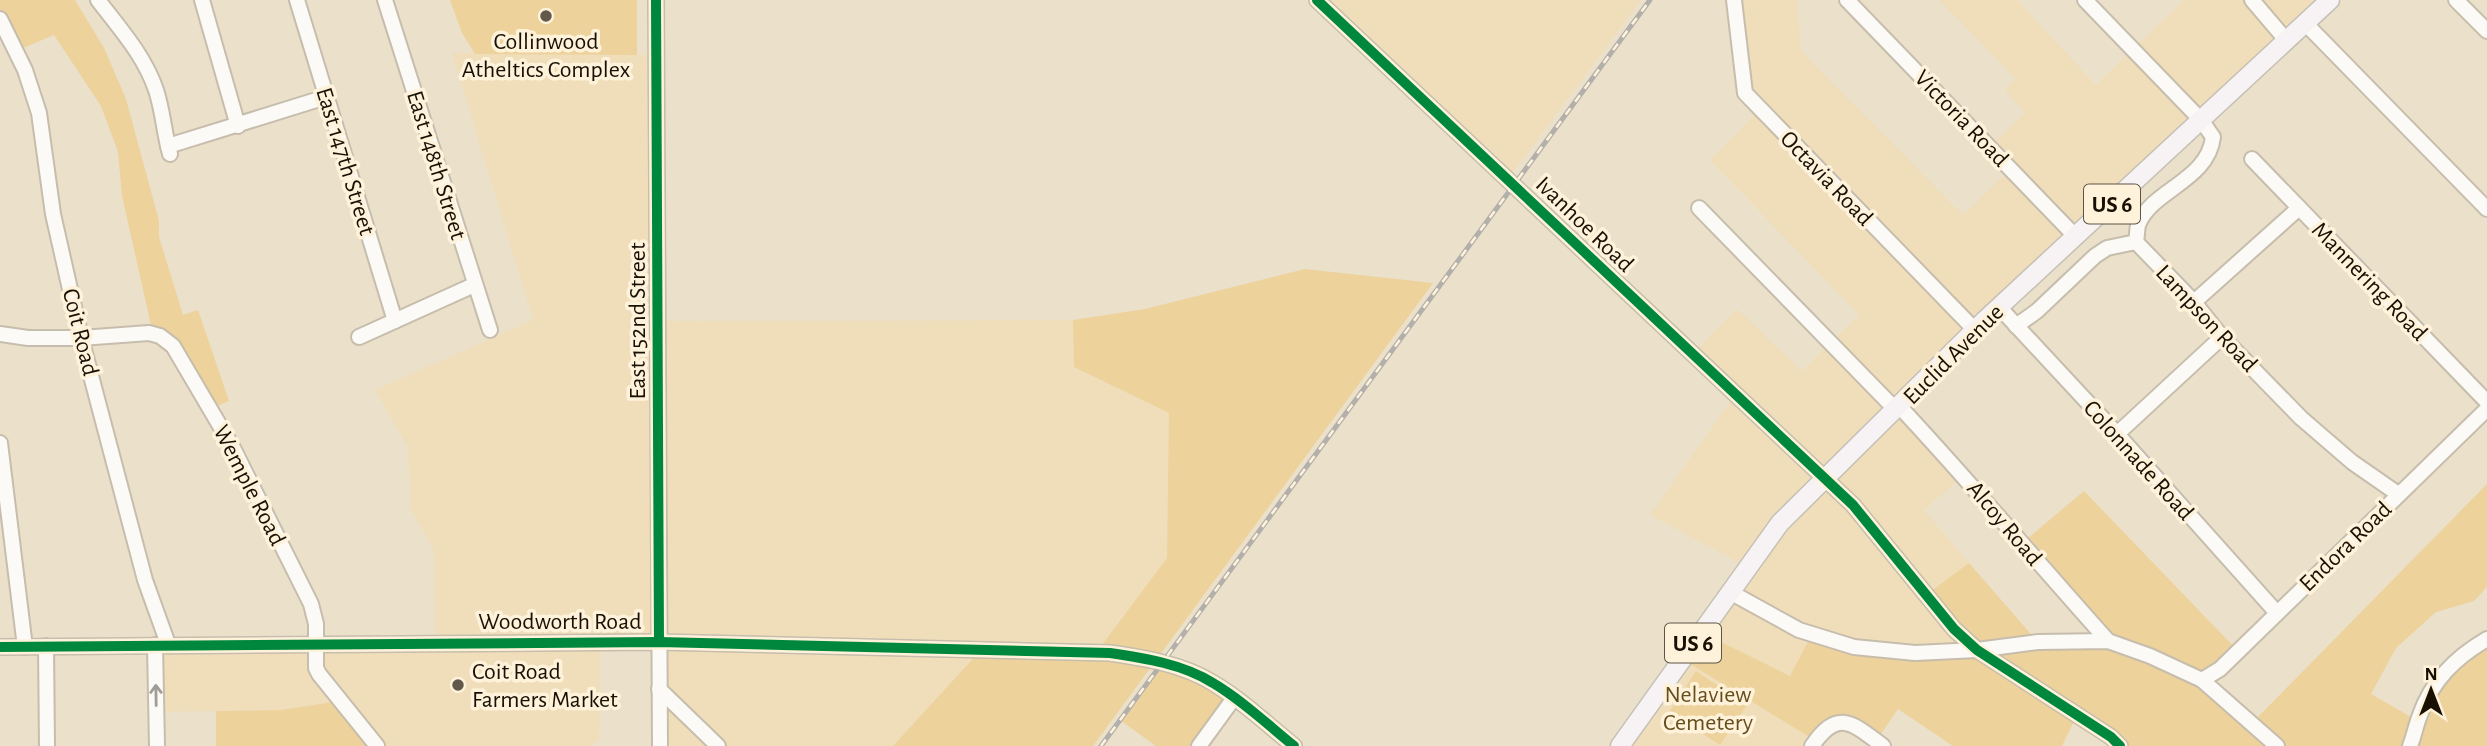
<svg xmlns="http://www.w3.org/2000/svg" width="2487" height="746" font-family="'Alegreya Sans',sans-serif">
  <rect width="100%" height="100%" fill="#ebe0ca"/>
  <!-- built -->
  <g fill="#f0debb">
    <path d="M1317 0H1641L1508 179Z"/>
    <path d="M1734 0H1797L1801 51 1963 215 2011 169 1990 147 2025 113 2005 90 2016 79 1939 0H2017L2096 85 2184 0H2330L1900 407 1964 475 1924 510 1969 563 1927 595 1977 650 1790 676 1701 632 1747 567 1650 515 1735 395 1692 354 1737 309 1802 371 1859 315 1710 160 1760 110 1745 93Z"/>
    <path d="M452 53 656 55 658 321 1073 320 1074 367 1169 413 1167 558 1096 653 979 652 893 746H660L659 642H600L599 739 591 746H377L340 701 281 710 156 712 155 645 435 643 434 551 411 509 408 447 375 390 533 320Z"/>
    <path d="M1682 659 1816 741 1812 746H1620Z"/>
  </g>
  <!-- green -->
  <g fill="#edd29c">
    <path d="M0 0H75L104 48 126 99 159 221V237L183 315 198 310 229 401 210 409 173 346 153 334 122 196 118 152 101 106 54 35 16 51 0 19Z"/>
    <path d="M450 0H637V55L475 54 462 33Z"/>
    <path d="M1305 269 1433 283 1093 746H893L979 652 1096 653 1167 558 1169 413 1074 367 1073 320 1145 309Z"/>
    <path d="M2487 484V587L2474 601 2436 612 2396 648 2371 694 2418 721 2429 694 2487 639V746H2120L2077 715 2062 746H1953L1898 709 1876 741 1849 724 1816 741 1682 659 1701 632 1790 676 1812 634 1854 647 1976 650 1926 595 1969 563 2038 642 2107 641 2021 544 2084 491 2238 651 2203 681 2252 723Z"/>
    <path d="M1162 663 1234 698 1199 746H1156L1120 720Z"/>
    <path d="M1696 671 1747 705 1720 745 1669 712Z"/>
    <path d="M340 701 377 746H216V711L281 710Z"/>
  </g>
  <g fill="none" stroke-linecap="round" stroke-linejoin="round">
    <!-- minor casing -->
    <g stroke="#c6bdac" stroke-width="18">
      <g id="minor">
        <path d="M98 0C120 29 144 55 156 90 163 111 164 133 170 154"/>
        <path d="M202 0 238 126"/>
        <path d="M297 0 395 321"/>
        <path d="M385 0 490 330"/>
        <path d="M656 0 660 746"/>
        <path d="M1317 0 1853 505 1954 629 1977 650 2111 737 2120 746"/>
        <path d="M1734 0 1745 93 1975 330"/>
        <path d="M1847 0 2076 237"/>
        <path d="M2085 0 2201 120 2213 137C2208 181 2151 190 2138 225 2137 230 2137 237 2136 242L2194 302 2222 337 2301 418 2352 462 2398 494"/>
        <path d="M2252 0 2286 40"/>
        <path d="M2456 0 2487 31"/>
        <path d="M0 19 25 70 39 113 53 214 81 338 145 580 168 644"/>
        <path d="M2305 23 2487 209"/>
        <path d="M168 146 326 97"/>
        <path d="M2252 159 2487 402"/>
        <path d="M1699 208 1896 410"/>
        <path d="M2194 302 2299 208"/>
        <path d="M1999 307 2117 434 2277 613"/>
        <path d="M2016 326 2037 311 2095 256 2107 248 2136 242"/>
        <path d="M0 334 28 338H81L149 333 160 336 173 346 233 448 311 604 316 624V668L319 674 377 746"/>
        <path d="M359 337 474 285"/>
        <path d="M1900 407C1971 483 2038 563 2108 641"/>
        <path d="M2117 434 2222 337"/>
        <path d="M0 443 25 647"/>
        <path d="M1730 592 1799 630 1854 647 1915 653 1977 650 2038 642 2108 641 2150 656 2202 680 2277 746"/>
        <path d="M155 645 157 746"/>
        <path d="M46 646 47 746"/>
        <path d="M0 647 659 642 1110 653C1144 658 1183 664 1213 683 1242 700 1268 725 1294 746"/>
        <path d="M2202 680 2220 669 2487 409"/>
        <path d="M659 689 718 746"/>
        <path d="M1199 746 1234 698"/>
        <path d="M1812 746C1838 708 1852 723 1883 746"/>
        <path d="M2410 746C2414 736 2416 725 2420 715 2432 680 2456 657 2487 639"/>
      </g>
    </g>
    <!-- major casing -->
    <g stroke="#c5c0b5" stroke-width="21">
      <path id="major" d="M1620 746 1780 523 1985 320 2330 0"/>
    </g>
    <!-- minor -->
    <use href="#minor" stroke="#fcfaf7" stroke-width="14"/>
    <!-- major -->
    <use href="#major" stroke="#f7f2f3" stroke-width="18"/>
    <!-- rail casing -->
    <g stroke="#b3b0ab" stroke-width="5">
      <path id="rail" d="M1101 746 1650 0"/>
    </g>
    <!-- rail -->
    <use href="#rail" stroke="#fff2db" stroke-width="2.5" stroke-dasharray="8" stroke-linecap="butt"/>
    <!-- cycleway casing -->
    <g stroke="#fff2db" stroke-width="15">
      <g id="cycleway">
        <path d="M656 0 659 642"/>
        <path d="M1317 0 1853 505 1954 629 1977 650 2111 737 2120 746"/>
        <path d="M0 647 659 642 1110 653C1144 658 1183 664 1213 683 1242 700 1268 725 1294 746"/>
      </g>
    </g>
    <!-- cycleway -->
    <use href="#cycleway" stroke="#00873e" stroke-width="10"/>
  </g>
  <!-- one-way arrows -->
  <defs><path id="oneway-shaft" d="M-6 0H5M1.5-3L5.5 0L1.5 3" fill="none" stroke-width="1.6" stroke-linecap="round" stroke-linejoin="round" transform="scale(1.75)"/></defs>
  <use stroke="#a19c95" href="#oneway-shaft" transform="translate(156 695) rotate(-91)"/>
  <!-- markers -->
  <g fill="#625949" stroke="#fff2db" stroke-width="2.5">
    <circle cx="546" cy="16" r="7"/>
    <circle cx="458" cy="685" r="7"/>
  </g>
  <g text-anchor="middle" stroke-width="7" stroke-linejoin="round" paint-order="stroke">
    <!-- shield labels -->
    <g fill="#fff2db" stroke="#5d5444" stroke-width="2">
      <rect x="2084" y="184.5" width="56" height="39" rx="5"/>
      <rect x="1665" y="623.5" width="56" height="39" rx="5"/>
    </g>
    <g font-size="23" font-weight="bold" fill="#181003">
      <text x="2112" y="212">US 6</text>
      <text x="1693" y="651">US 6</text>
    </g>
    <!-- poi labels -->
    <g font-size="24" fill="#181003" stroke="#fff2db">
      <text x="546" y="49">Collinwood<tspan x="546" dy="28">Atheltics Complex</tspan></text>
      <text x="472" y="679" text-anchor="start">Coit Road<tspan x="472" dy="28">Farmers Market</tspan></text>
    </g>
    <!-- street labels -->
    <g font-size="24" fill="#181003" stroke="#fff2db">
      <text transform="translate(1962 118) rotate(46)" y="8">Victoria Road</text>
      <text transform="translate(346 161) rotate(73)" y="8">East 147th Street</text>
      <text transform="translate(437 165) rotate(73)" y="8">East 148th Street</text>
      <text transform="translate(1827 178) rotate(46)" y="8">Octavia Road</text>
      <text transform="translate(1585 224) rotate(44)" y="8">Ivanhoe Road</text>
      <text transform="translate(2370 281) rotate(46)" y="8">Mannering Road</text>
      <text transform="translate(2207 318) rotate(47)" y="8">Lampson Road</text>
      <text transform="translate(637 321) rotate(-90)" y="8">East 152nd Street</text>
      <text transform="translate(81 332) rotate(76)" y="8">Coit Road</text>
      <text transform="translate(1953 354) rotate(-45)" y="8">Euclid Avenue</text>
      <text transform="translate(2139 460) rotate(48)" y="8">Colonnade Road</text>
      <text transform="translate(250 485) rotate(63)" y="8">Wemple Road</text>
      <text transform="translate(2005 523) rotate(50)" y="8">Alcoy Road</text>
      <text transform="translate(2345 546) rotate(-44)" y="8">Endora Road</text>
      <text x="560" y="629">Woodworth Road</text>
    </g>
    <!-- park labels -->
    <g font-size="24" fill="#654d1c" stroke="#fff2db">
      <text x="1708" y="702">Nelaview<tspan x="1708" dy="28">Cemetery</tspan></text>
    </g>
  </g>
  <!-- north arrow -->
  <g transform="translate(2431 690)" stroke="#fff2db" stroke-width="5" paint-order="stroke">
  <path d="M0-5L12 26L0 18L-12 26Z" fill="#181003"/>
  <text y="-10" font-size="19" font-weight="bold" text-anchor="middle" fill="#181003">N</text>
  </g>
</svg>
